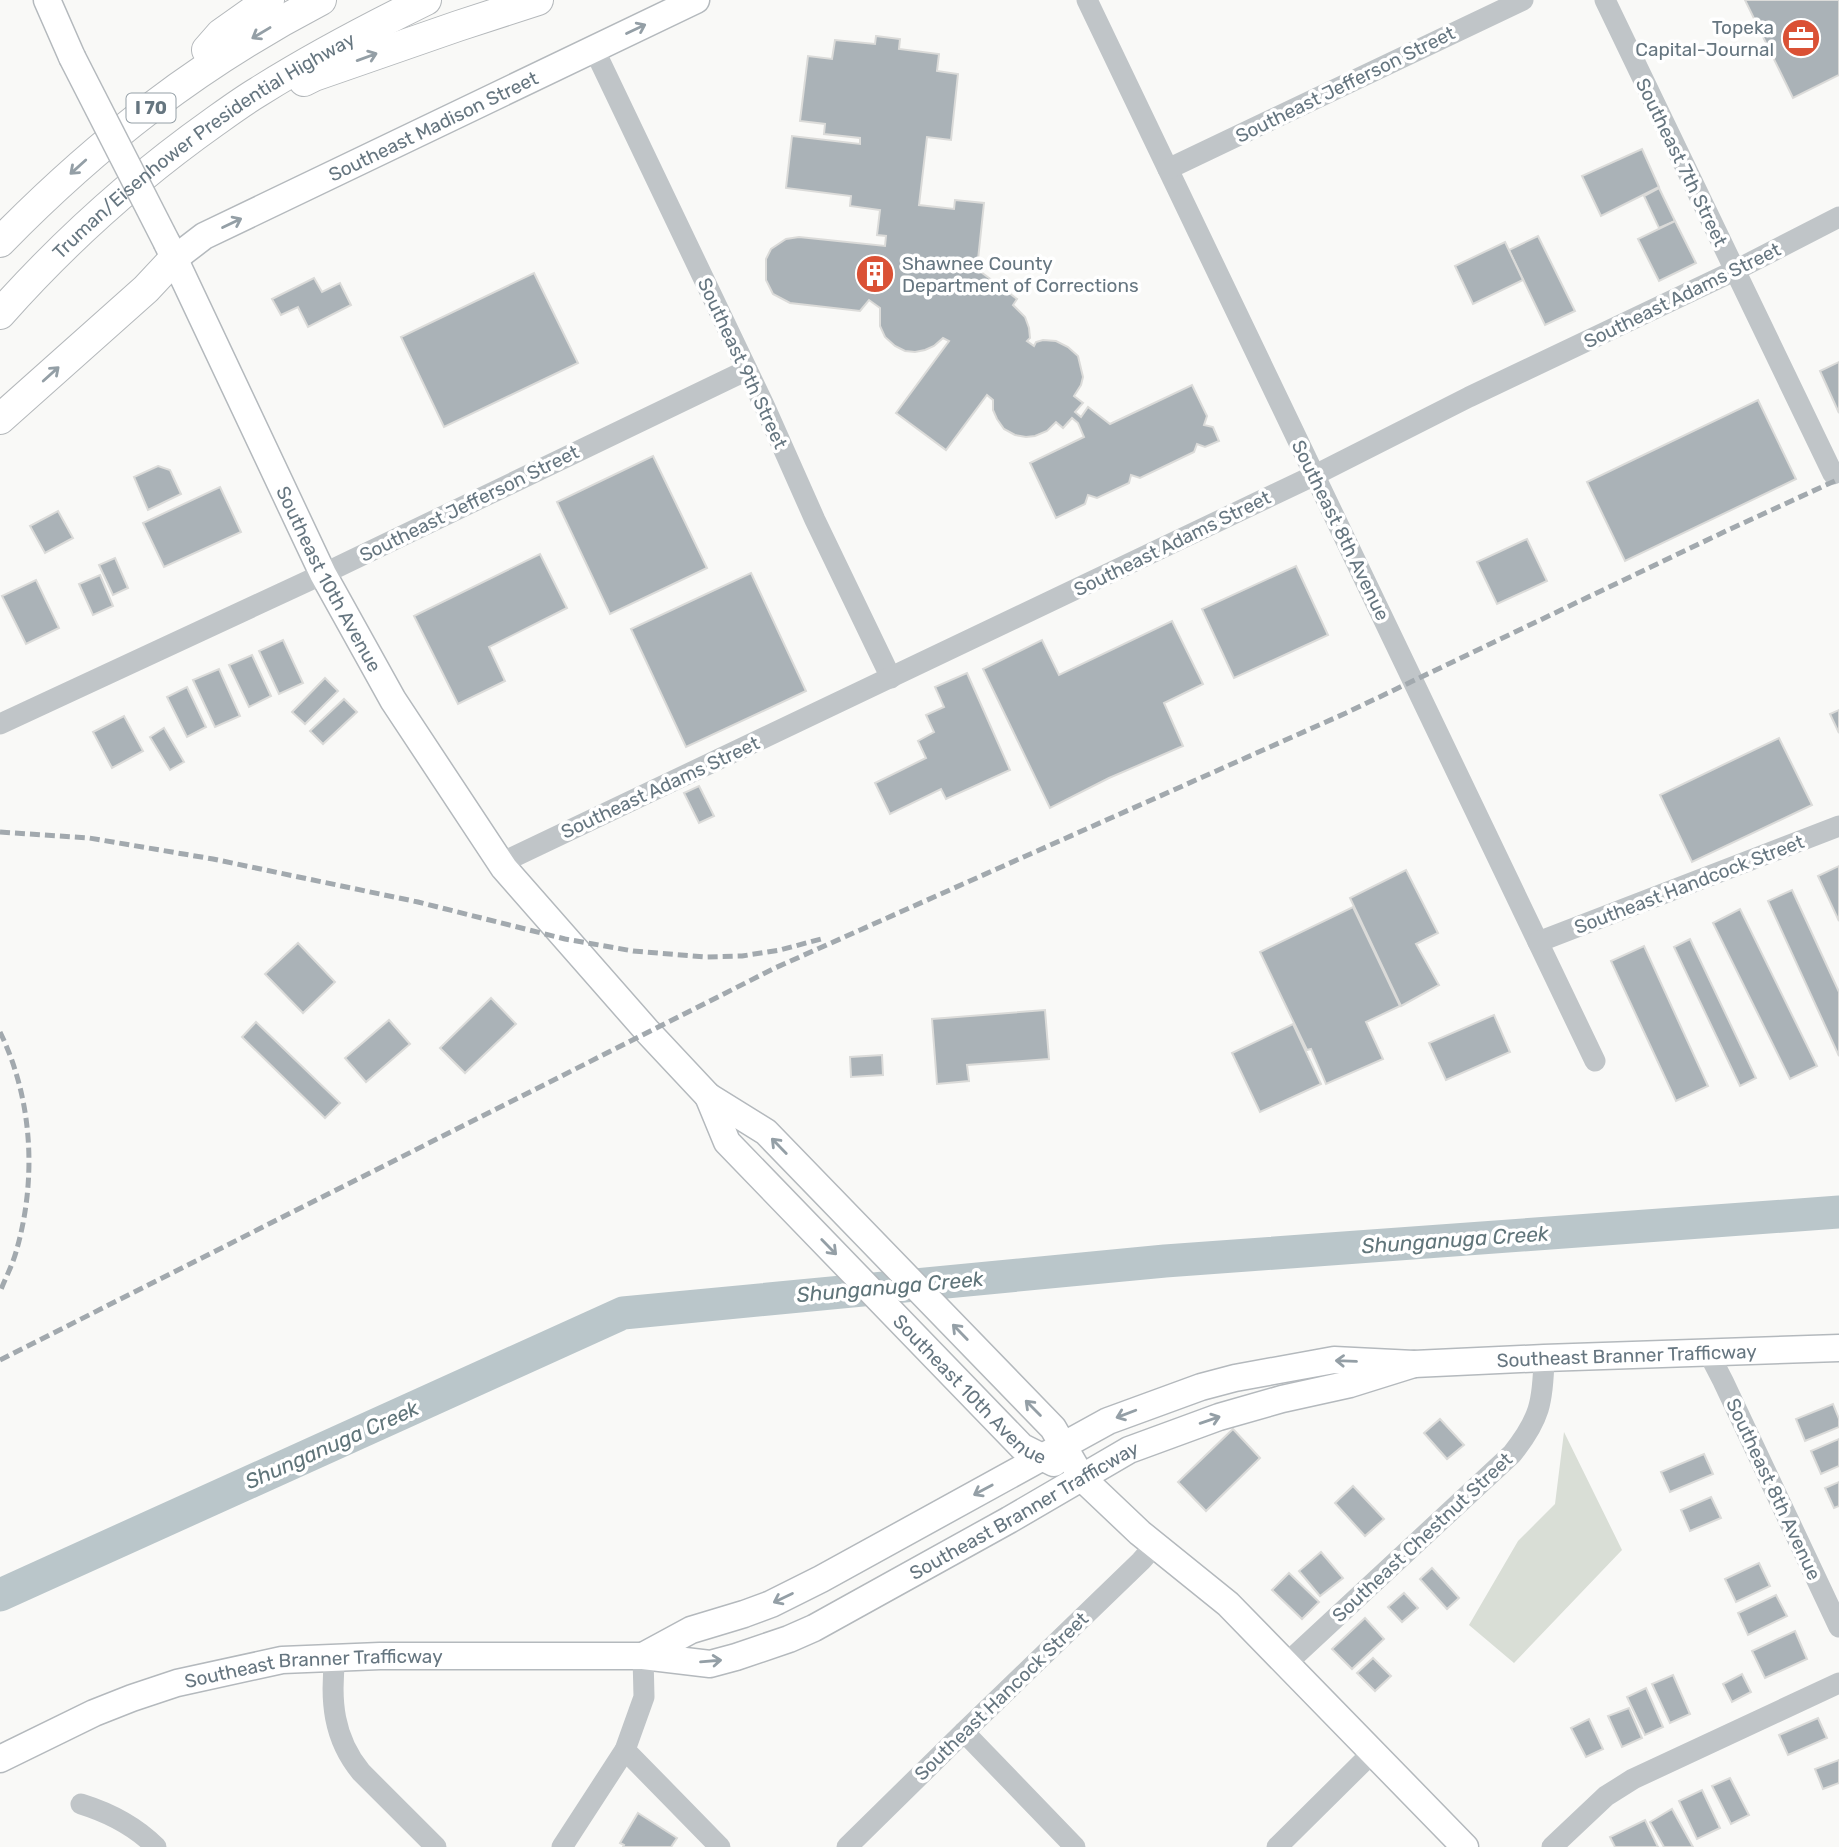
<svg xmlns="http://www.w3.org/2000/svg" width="1839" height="1847" font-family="Rubik,sans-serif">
  <rect width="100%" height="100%" fill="#f9f9f7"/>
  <!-- green -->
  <path fill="#d9ded6" d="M1564 1432 1622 1550 1514 1663 1469 1625 1518 1541 1555 1504Z"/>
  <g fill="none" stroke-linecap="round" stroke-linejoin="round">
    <!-- river -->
    <path stroke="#bac6ca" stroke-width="33" d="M0 1595 623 1313 1165 1261 1839 1212"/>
  </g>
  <!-- building -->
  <g fill="#aab2b7" stroke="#dbdbd9" stroke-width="2">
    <path d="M1745 0H1839V75L1793 98Z"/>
    <path d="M876 36 900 39 899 49 939 54 937 71 958 74 951 140 927 137 919 205 954 209 955 200 984 203 977 269 1017 299 1013 305 1025 317 1029 328 1030 338 1027 341 1034 346 1036 342 1043 340 1056 341 1068 347 1078 356 1083 377 1081 385 1074 396 1083 403 1075 412 1081 417 1088 407 1110 424 1192 385 1207 416 1204 425 1213 427 1219 441 1205 447 1197 444 1194 452 1140 478 1131 475 1129 483 1097 498 1088 495 1085 504 1056 518 1030 463 1084 437 1078 423 1072 418 1063 428 1056 422 1047 431 1035 436 1026 437 1015 435 1004 429 997 419 993 410V400L987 395 946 450 896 413 949 341 943 338 934 346 925 350 915 352 905 351 895 346 885 337 880 326V308L869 300 860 311 790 303 773 294 766 280V259L771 249 786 239 799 237 885 246 886 236 877 235 880 210 850 206 851 196 786 188 792 136 860 144V138L824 134 825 124 800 121 808 56 832 59 835 40 875 44Z"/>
    <path d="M1642 149 1659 187 1601 216 1582 176Z"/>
    <path d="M1659 188 1675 221 1659 228 1644 196Z"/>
    <path d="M1675 221 1696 263 1659 281 1638 239Z"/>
    <path d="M1538 236 1575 311 1545 325 1509 250Z"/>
    <path d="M1505 242 1523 280 1473 304 1455 266Z"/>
    <path d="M534 273 578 363 444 427 401 337Z"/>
    <path d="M314 278 322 292 340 283 351 305 308 327 298 307 281 315 272 299Z"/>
    <path d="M1839 362V413L1820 371Z"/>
    <path d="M1758 400 1796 479 1625 561 1587 482Z"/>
    <path d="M653 456 707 568 610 614 557 502Z"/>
    <path d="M158 466 170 470 181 494 148 510 134 477Z"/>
    <path d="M220 487 241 532 164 567 143 523Z"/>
    <path d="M58 511 73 538 45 553 30 526Z"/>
    <path d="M1527 539 1547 581 1497 604 1477 562Z"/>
    <path d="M540 554 567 608 489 647 505 681 458 704 414 616Z"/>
    <path d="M115 558 128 588 113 595 99 565Z"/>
    <path d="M1296 566 1328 635 1234 678 1202 609Z"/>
    <path d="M751 573 806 691 686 747 631 629Z"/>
    <path d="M100 575 113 606 93 615 79 584Z"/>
    <path d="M36 580 59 628 26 644 2 596Z"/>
    <path d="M1172 621 1203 684 1164 703 1183 746 1109 778 1050 808 983 669 1042 640 1059 675Z"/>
    <path d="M283 640 303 683 279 694 259 651Z"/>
    <path d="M252 655 271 696 249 707 229 665Z"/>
    <path d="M219 669 240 716 215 727 193 680Z"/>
    <path d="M967 673 1010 770 946 799 941 789 890 814 875 783 926 758 918 741 934 732 926 715 944 707 935 687Z"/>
    <path d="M325 678 338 691 305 724 292 712Z"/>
    <path d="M187 687 206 727 187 737 167 697Z"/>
    <path d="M344 699 357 712 323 744 310 731Z"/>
    <path d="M1839 710V733L1830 714Z"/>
    <path d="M124 716 143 751 112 768 93 732Z"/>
    <path d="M164 728 184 762 170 770 150 737Z"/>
    <path d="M1779 738 1812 805 1692 862 1660 795Z"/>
    <path d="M699 786 714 816 699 823 684 793Z"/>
    <path d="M1839 866V921L1818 876Z"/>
    <path d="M1406 870 1438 933 1416 944 1439 985 1401 1006 1350 898Z"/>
    <path d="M1792 890 1839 992V1056L1768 901Z"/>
    <path d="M1353 907 1400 1006 1366 1022 1383 1059 1326 1084 1311 1049 1307 1050 1260 952Z"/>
    <path d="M1740 909 1817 1066 1790 1079 1713 923Z"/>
    <path d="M1690 939 1756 1078 1740 1086 1674 947Z"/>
    <path d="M298 943 335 982 303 1013 265 974Z"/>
    <path d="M1644 946 1708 1086 1676 1101 1611 961Z"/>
    <path d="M491 998 516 1024 465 1073 440 1048Z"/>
    <path d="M1045 1010 1049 1059 967 1065 969 1081 937 1084 932 1019Z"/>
    <path d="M1494 1015 1510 1052 1446 1080 1429 1043Z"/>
    <path d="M389 1020 410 1044 366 1082 345 1058Z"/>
    <path d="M256 1022 340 1103 325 1118 242 1037Z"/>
    <path d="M1293 1024 1321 1084 1260 1112 1232 1053Z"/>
    <path d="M882 1055 883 1075 851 1077 850 1057Z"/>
    <path d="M1833 1404 1839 1419V1427L1805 1441 1796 1419Z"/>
    <path d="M1440 1419 1464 1445 1447 1459 1424 1433Z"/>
    <path d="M1233 1429 1260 1458 1206 1511 1178 1482Z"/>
    <path d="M1839 1439V1466L1821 1474 1811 1451Z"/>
    <path d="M1704 1454 1713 1474 1670 1492 1661 1472Z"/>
    <path d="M1839 1482V1506L1834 1508 1825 1488Z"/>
    <path d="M1353 1486 1384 1519 1365 1536 1335 1503Z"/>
    <path d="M1711 1497 1721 1518 1690 1531 1681 1510Z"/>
    <path d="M1321 1552 1343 1578 1320 1596 1299 1571Z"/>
    <path d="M1759 1563 1770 1586 1736 1602 1725 1579Z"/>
    <path d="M1432 1568 1459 1598 1447 1609 1420 1579Z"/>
    <path d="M1289 1573 1319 1602 1302 1619 1272 1590Z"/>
    <path d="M1404 1593 1418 1608 1402 1622 1388 1607Z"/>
    <path d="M1776 1595 1787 1616 1748 1635 1738 1613Z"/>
    <path d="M1365 1618 1384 1639 1352 1669 1332 1649Z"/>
    <path d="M1795 1631 1807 1659 1765 1678 1752 1651Z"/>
    <path d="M1373 1658 1391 1676 1375 1691 1357 1673Z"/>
    <path d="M1742 1674 1751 1692 1732 1702 1723 1684Z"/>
    <path d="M1673 1675 1690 1714 1670 1723 1652 1684Z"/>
    <path d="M1646 1688 1663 1727 1645 1735 1627 1697Z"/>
    <path d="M1629 1708 1642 1738 1622 1747 1608 1716Z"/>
    <path d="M1818 1718 1827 1738 1788 1755 1779 1735Z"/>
    <path d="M1589 1719 1603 1749 1586 1757 1571 1728Z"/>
    <path d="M1839 1760V1783L1823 1789 1815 1769Z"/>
    <path d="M1730 1778 1749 1815 1731 1824 1712 1786Z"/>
    <path d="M1702 1790 1720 1828 1697 1839 1679 1801Z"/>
    <path d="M1672 1809 1693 1847H1664L1650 1822Z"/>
    <path d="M638 1813 677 1838 671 1847H623L624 1845 620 1843Z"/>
    <path d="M1645 1820 1658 1847H1615L1610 1837Z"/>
  </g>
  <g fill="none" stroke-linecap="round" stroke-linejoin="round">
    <!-- major casing -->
    <g stroke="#b4b9bd" stroke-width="29">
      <g id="major">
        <path d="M47 0 72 57"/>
        <path id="s1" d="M167 243 323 574 393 700 504 868 648 1032 708 1096 766 1132 1053 1428 1082 1478 1140 1533 1228 1604 1465 1847"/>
        <path id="s2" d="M174 259 204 236 696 0"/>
        <path id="s3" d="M708 1096 727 1142 1022 1447 1054 1463"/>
        <path id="s4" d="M643 1656 691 1630 744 1614 771 1604 821 1579 1108 1421 1201 1387 1235 1378 1334 1360 1414 1364 1544 1358 1839 1348"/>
        <path id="s5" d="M0 1759 94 1713 132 1698 177 1683 282 1660 380 1656H643L710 1664 736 1657 789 1639 814 1628 1009 1520 1129 1450 1219 1417 1282 1399 1350 1384 1414 1364"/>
      </g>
    </g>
    <!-- highway casing -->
    <g stroke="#b4b8bb" stroke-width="32">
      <g id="highway">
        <path d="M207 50 221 34 269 0"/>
        <path d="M304 81 314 76 458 26 538 0"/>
        <path d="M0 242C97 143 198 64 321 0"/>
        <path id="s6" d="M0 314C64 242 135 178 214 122 228 112 243 101 258 92 312 58 369 28 426 0"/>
        <path d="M0 419 146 289 174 259"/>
      </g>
    </g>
    <!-- minor -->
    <g stroke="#c0c5c8" stroke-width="21">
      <path d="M1087 0 1595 1061"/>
      <path d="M1605 0 1833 474"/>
      <path d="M594 49 764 405 815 520 891 678"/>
      <path d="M1168 169 1523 0"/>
      <path d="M0 724 323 574 747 370"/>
      <path d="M501 863 1315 475 1469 397 1734 271 1839 217"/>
      <path d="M1538 942 1839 826"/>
      <path d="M1708 1352 1723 1381 1839 1627"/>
      <path d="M335 1658C330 1700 333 1738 361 1772L436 1847"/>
      <path d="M1287 1663 1512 1454C1540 1419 1543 1402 1544 1358"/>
      <path d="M964 1732 1075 1847"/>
      <path d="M625 1750 720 1847"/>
      <path d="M81 1804C110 1813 135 1826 156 1847"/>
      <path d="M562 1847 625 1750 644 1697 643 1656"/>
      <path d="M847 1847 964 1732 1141 1561 1155 1545"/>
      <path d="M1277 1847 1373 1752"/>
      <path d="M1552 1847 1606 1796 1633 1779 1839 1683"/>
    </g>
    <!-- major -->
    <use href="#major" stroke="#fff" stroke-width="26"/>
    <!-- highway -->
    <use href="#highway" stroke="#fff" stroke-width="30"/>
    <!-- rail -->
    <g stroke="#a2a9ae" stroke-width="5" stroke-dasharray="10 5" stroke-linecap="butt">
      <path d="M0 832 89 838 213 859 418 902 565 939 633 951 705 957 742 956 780 950 821 939"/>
      <path d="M0 1032C33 1100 37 1180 16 1252 12 1266 5 1279 0 1292"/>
      <path d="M0 1360 775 968 1346 713 1726 531 1839 479"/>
    </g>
    <!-- major-bridge casing -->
    <g stroke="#b4b9bd" stroke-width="29" stroke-linecap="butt">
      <path id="major-bridge" d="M72 57 167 243"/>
    </g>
    <!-- major-bridge -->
    <use href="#major-bridge" stroke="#fff" stroke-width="26"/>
  </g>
  <!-- one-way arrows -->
  <defs><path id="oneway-shaft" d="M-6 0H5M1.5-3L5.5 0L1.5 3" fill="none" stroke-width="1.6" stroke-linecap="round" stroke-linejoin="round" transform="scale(1.75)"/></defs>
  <g stroke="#949fa6">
    <use href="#oneway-shaft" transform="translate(636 29) rotate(-25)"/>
    <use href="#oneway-shaft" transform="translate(261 33) rotate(149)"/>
    <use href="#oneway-shaft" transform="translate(367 57) rotate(-20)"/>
    <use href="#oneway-shaft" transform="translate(78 167) rotate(138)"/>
    <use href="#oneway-shaft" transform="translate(232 223) rotate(-26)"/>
    <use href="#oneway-shaft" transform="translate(51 374) rotate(-42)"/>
    <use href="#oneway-shaft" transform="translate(779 1146) rotate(-134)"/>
    <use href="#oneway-shaft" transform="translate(829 1247) rotate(46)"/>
    <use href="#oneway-shaft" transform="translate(960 1332) rotate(-134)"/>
    <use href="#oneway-shaft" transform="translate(1346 1361) rotate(-178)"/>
    <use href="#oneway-shaft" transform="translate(1033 1408) rotate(-135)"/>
    <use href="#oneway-shaft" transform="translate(1126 1414) rotate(159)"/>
    <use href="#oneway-shaft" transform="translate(1210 1420) rotate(-19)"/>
    <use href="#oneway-shaft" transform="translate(983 1490) rotate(152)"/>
    <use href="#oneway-shaft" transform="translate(783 1598) rotate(154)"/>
    <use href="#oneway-shaft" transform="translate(711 1661) rotate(-5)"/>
  </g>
  <!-- icons -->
  <defs>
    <g id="office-disc" transform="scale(2.0125)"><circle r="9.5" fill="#da5135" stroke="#fff"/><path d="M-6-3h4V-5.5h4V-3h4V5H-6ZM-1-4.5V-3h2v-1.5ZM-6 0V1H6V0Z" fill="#fff"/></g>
    <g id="building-disc" transform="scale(2.0125)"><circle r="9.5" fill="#da5135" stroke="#fff"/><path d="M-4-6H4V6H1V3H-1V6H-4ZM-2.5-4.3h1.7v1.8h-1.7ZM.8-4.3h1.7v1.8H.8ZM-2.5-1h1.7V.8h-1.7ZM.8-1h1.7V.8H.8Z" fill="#fff"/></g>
  </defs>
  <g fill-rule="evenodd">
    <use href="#office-disc" x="1801" y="38"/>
    <use href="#building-disc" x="875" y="274"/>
  </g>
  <g text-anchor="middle" stroke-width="7" stroke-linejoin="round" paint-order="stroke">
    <!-- shield labels -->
    <rect fill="#fff" stroke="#949fa6" stroke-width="2" x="126.5" y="93.5" width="49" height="29" rx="5"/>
    <g font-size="18" font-weight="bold" fill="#667680">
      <text x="151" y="114">I 70</text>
    </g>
    <!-- poi labels -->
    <g font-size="19" fill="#667680" stroke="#fff" text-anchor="end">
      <text x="1774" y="34">Topeka<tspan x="1774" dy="22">Capital-Journal</tspan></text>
      <text x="902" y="270" text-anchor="start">Shawnee County<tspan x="902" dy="22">Department of Corrections</tspan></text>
    </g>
    <!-- street labels -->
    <g font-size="19" fill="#667680" stroke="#fff">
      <text transform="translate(1345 84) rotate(-26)" y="7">Southeast Jefferson Street</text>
      <text dy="7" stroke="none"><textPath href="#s2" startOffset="292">Southeast Madison Street</textPath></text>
      <text dy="7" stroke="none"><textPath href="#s6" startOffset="266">Truman/Eisenhower Presidential Highway</textPath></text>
      <text transform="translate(1682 162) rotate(64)" y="7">Southeast 7th Street</text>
      <text transform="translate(1682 295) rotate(-26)" y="7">Southeast Adams Street</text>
      <text transform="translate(743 363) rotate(65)" y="7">Southeast 9th Street</text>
      <text transform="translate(469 503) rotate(-26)" y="7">Southeast Jefferson Street</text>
      <text transform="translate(1341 530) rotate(64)" y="7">Southeast 8th Avenue</text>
      <text transform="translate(1172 543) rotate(-26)" y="7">Southeast Adams Street</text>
      <text dy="7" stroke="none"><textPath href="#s1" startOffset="373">Southeast 10th Avenue</textPath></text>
      <text transform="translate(660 787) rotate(-25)" y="7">Southeast Adams Street</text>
      <text transform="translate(1689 884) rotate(-21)" y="7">Southeast Handcock Street</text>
      <text dy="7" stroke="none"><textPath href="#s4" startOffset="1050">Southeast Branner Trafficway</textPath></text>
      <text dy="7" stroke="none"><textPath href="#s3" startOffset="397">Southeast 10th Avenue</textPath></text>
      <text transform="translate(1774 1489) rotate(65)" y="7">Southeast 8th Avenue</text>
      <text dy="7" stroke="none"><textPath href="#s5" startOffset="1080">Southeast Branner Trafficway</textPath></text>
      <text transform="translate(1422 1537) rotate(-43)" y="7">Southeast Chestnut Street</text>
      <text dy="7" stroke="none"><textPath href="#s5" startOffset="331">Southeast Branner Trafficway</textPath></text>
      <text transform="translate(1001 1696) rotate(-44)" y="7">Southeast Hancock Street</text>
    </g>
    <!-- water labels -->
    <g font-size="21" font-style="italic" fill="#60757a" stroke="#fff">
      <text transform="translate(1455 1240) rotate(-4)" y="7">Shunganuga Creek</text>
      <text transform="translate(890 1287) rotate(-5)" y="7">Shunganuga Creek</text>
      <text transform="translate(332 1445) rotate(-24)" y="7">Shunganuga Creek</text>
    </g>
  </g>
</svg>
